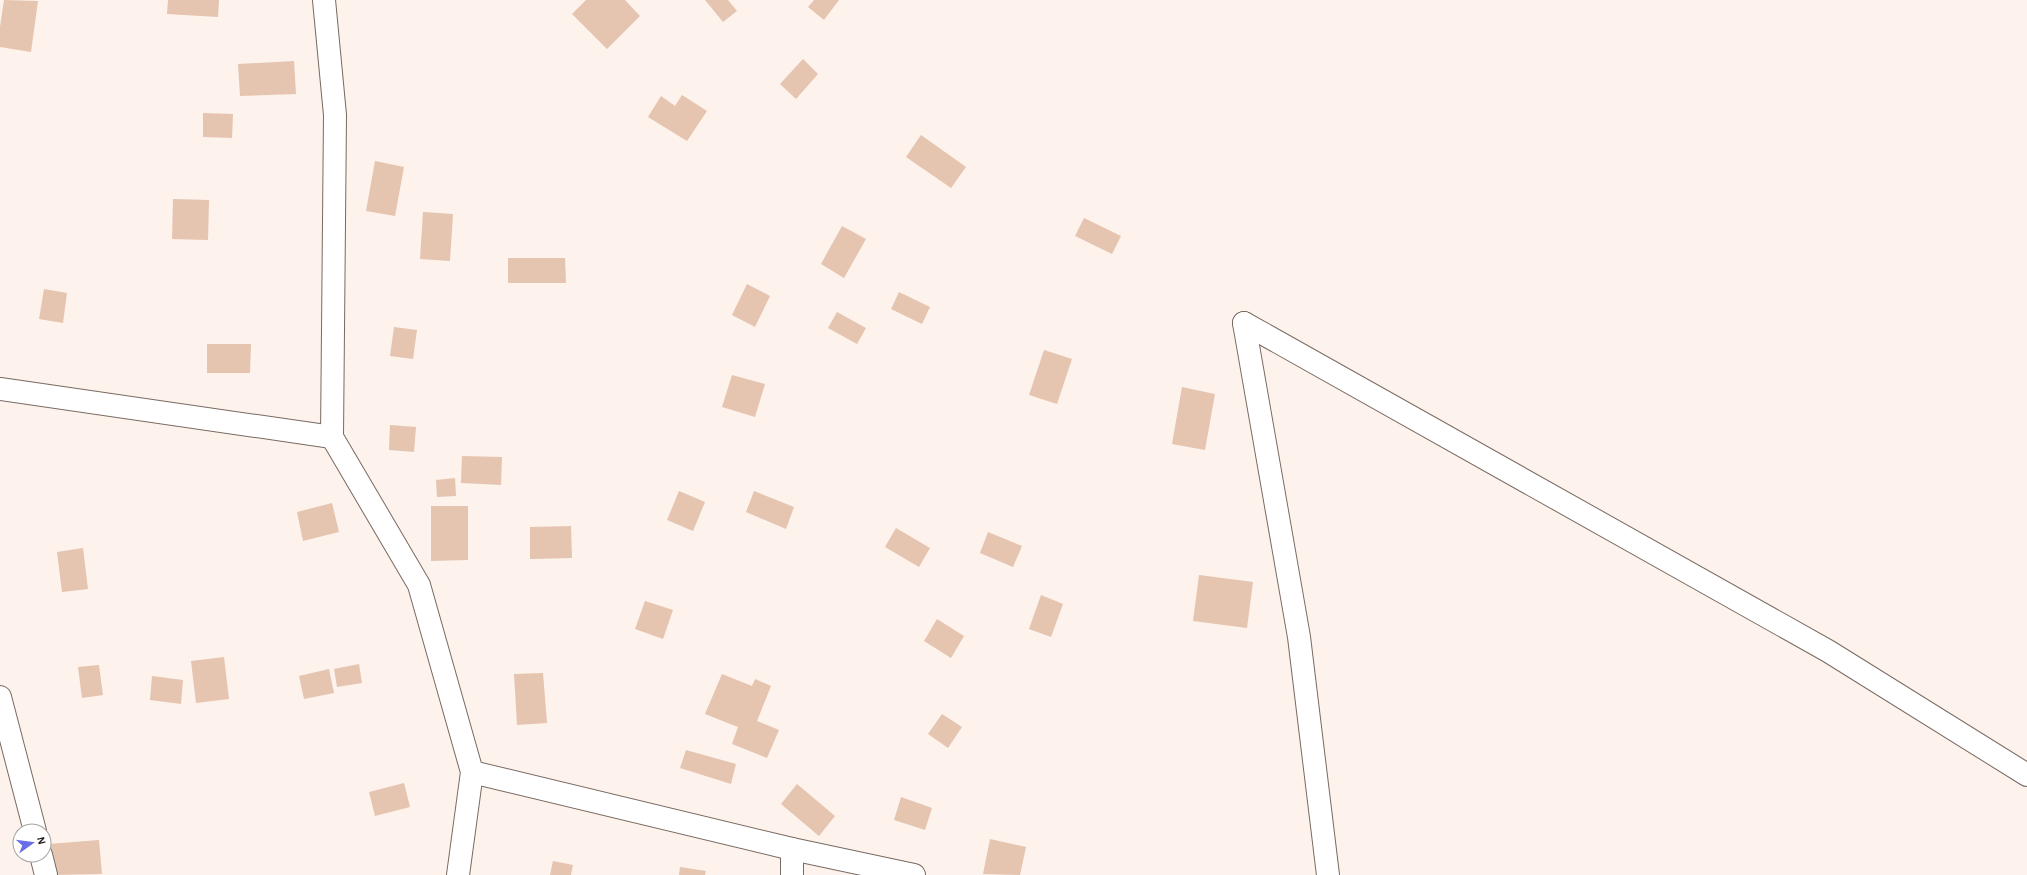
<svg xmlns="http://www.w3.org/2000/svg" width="2027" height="875" font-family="'Alegreya Sans',sans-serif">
  <rect width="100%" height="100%" fill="#fdf2ec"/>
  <!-- building -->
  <g fill="#e5c4b0">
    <path d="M4 0 38 1 31 52 0 47V27Z"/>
    <path d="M168 0H219L218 17 167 14Z"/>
    <path d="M586 0H625L640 16 607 49 572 14Z"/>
    <path d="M705 0H728L737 11 723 22Z"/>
    <path d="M814 0H839L824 20 808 7Z"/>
    <path d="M803 59 818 74 796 99 780 84Z"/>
    <path d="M294 61 296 94 240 96 238 64Z"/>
    <path d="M682 95 707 111 687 141 648 117 661 96 675 106Z"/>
    <path d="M203 113 233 114 232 138 203 137Z"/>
    <path d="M921 135 966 167 951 188 906 157Z"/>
    <path d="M375 161 404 167 395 216 366 211Z"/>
    <path d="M173 199 209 200 208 240 172 239Z"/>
    <path d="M423 212 453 214 450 261 420 259Z"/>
    <path d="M1084 218 1121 236 1112 254 1075 236Z"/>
    <path d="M842 226 866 239 844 278 821 264Z"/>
    <path d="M508 258H565L566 283H508Z"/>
    <path d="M747 284 770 296 755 327 732 315Z"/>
    <path d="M44 289 67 293 63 323 39 319Z"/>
    <path d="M899 292 930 307 922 324 891 309Z"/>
    <path d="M837 312 866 328 857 344 828 328Z"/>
    <path d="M394 327 417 330 413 359 390 356Z"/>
    <path d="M207 344H251L250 373H207Z"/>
    <path d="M1044 350 1072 359 1057 404 1029 395Z"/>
    <path d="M732 375 765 384 755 417 722 407Z"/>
    <path d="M1182 387 1215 394 1205 450 1172 444Z"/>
    <path d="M390 425 416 427 414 452 389 450Z"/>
    <path d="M462 456 502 457 501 485 461 483Z"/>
    <path d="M455 478 456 496 437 497 436 480Z"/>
    <path d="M679 491 705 502 693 531 667 520Z"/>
    <path d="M754 491 794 507 786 529 746 512Z"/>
    <path d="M332 503 339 532 303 541 297 512Z"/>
    <path d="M431 506H468V560L431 561Z"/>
    <path d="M571 526 572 558 530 559V527Z"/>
    <path d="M896 528 930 548 919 567 885 547Z"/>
    <path d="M988 532 1022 546 1013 567 980 553Z"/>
    <path d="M83 548 88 589 62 592 57 552Z"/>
    <path d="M1199 575 1253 582 1247 628 1193 621Z"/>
    <path d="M1041 595 1063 604 1051 637 1029 629Z"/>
    <path d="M645 601 673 610 663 639 635 629Z"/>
    <path d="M937 619 964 636 951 658 924 641Z"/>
    <path d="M224 657 229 699 196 703 191 661Z"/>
    <path d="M359 664 362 683 337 687 334 669Z"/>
    <path d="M99 665 103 695 82 698 78 667Z"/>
    <path d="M329 669 334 693 304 699 299 676Z"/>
    <path d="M543 673 547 723 517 725 514 674Z"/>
    <path d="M722 674 752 686 755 679 771 686 757 721 779 730 767 758 732 744 738 727 705 714Z"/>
    <path d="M152 676 183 680 181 704 150 700Z"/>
    <path d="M942 714 962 727 948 748 928 734Z"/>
    <path d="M686 750 736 764 731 784 680 768Z"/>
    <path d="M404 783 410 807 375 816 369 792Z"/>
    <path d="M797 784 835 816 819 836 781 804Z"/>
    <path d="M901 797 932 808 925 830 894 820Z"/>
    <path d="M990 839 1026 847 1020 875 983 874Z"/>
    <path d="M99 840 102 874 51 875 49 844Z"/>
    <path d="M553 861 573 865 571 875H550Z"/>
    <path d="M680 867 706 871 705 875H679Z"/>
  </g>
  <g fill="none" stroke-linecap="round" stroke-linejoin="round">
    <!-- street casing -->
    <g stroke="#796a61" stroke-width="24">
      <g id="street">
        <path d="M324 0 335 115 332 437 419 585 472 772 458 875"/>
        <path d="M1244 323 1828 651 2027 775"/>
        <path d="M1244 323 1299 637 1328 875"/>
        <path d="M0 389 332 437"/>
        <path d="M0 697 35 831"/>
        <path d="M472 772 792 849 914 875"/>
        <path d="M792 849V875"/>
        <path d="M41 855 46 875"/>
      </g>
    </g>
    <!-- street -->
    <use href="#street" stroke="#fff" stroke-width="22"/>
  </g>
  <!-- north arrow -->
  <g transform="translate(32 843) rotate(76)"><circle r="19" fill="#ffffff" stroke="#a6a4a3"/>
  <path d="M0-3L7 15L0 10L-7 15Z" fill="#696ee7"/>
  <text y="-6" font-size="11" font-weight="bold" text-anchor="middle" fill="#211b18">N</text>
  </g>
</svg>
